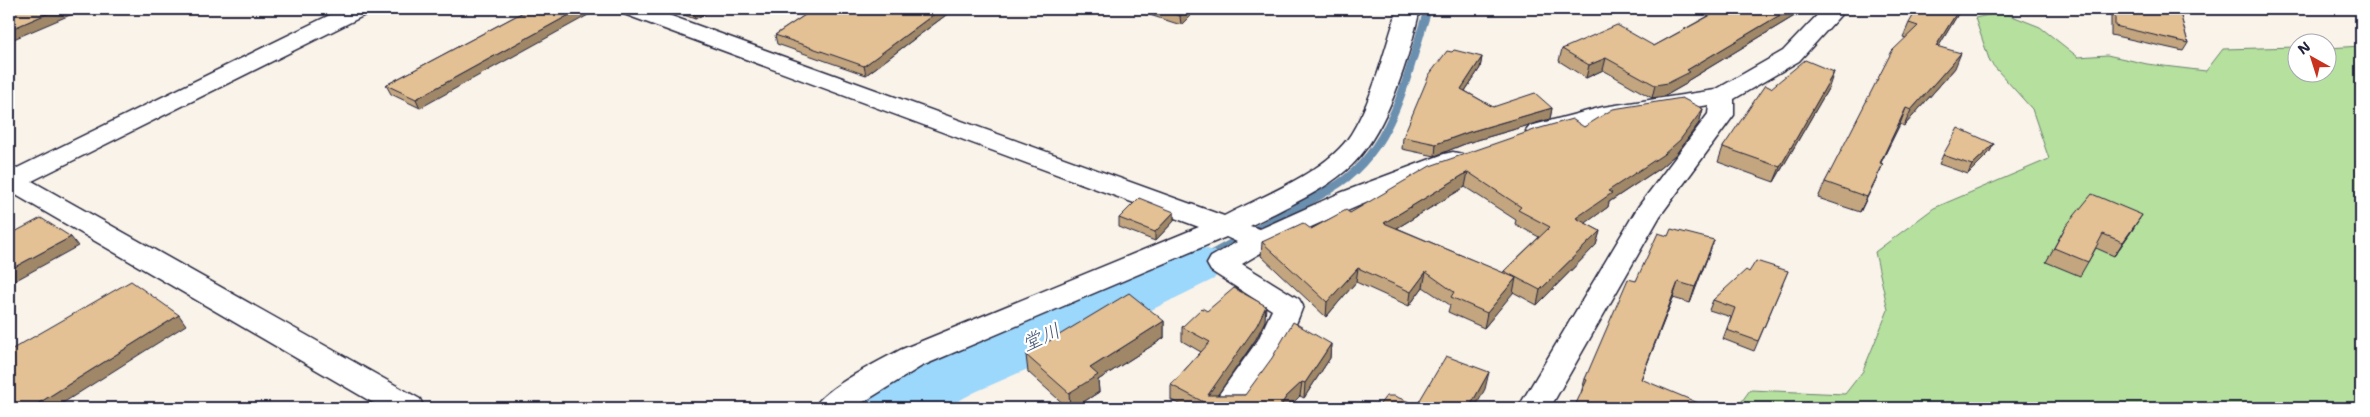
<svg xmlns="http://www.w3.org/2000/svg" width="2370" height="417" font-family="'Shantell Sans','Klee One',sans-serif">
  <rect width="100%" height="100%" fill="#f9f3ea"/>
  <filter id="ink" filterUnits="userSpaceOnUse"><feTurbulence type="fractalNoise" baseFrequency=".02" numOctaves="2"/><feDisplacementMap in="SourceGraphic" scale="10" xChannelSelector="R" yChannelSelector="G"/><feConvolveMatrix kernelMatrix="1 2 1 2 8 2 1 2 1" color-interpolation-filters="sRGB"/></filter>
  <g filter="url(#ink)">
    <!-- green -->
    <path fill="#b5e09e" stroke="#6c816c" d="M2002 12 2040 27 2078 57 2107 55 2147 64 2206 71 2223 49 2297 47 2298 72H2328V48L2361 46V408H1737L1750 390 1845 394 1863 371 1888 310 1875 252 1934 208 2049 159 2032 109 1990 62 1975 18Z"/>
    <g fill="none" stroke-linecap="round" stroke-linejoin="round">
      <!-- stream-far1 -->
      <path stroke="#6b8faf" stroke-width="8" d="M1330 189C1394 154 1407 73 1428 9"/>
      <!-- stream -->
      <path stroke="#6b8faf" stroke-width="9" d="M1193 265 1332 188"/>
      <!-- river -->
      <path fill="#9cd7fc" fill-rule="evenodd" d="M1193 245 1214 251 1223 265 1214 279 1064 353 975 392 945 408H856L865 390 929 358 1020 321 1172 251Z"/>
      <!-- minor casing -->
      <g stroke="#22223b" stroke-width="3">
        <g id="minor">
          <path d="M342 9H370L367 14 32 181 420 399 424 408H382L9 191V172Z"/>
          <path d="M621 9H652L1224 216C1262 196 1327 172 1351 134 1374 97 1384 50 1398 9H1420C1409 57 1388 130 1352 165 1324 192 1283 208 1250 226L1260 229 1340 193 1444 154 1453 152 1462 154 1466 160 1462 166C1387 194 1311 222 1242 264L1299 299 1303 306C1290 344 1267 376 1243 408H1209L1258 340 1272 310 1211 271 1207 264 1211 257 1237 242 1226 237 922 366 854 408H814C824 388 878 362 900 350L1199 227 624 14Z"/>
          <path d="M1823 9H1846L1799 61 1734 99V115L1660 216 1550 408H1518L1638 207 1708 114 1709 105 1603 122 1539 139 1530 136 1526 131 1530 126 1603 107 1715 90 1783 51Z"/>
        </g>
      </g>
      <!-- minor -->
      <use href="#minor" fill="#fff" fill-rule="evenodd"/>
    </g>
    <!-- wall -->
    <g fill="#c3a680" stroke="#22223b" fill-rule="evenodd">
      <path d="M529 9 420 108 391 94 386 85Z"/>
      <path d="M668 9H713L695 19Z"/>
      <path d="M814 9H954L866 75 777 44 775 35Z"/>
      <path d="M1131 9H1197L1181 25Z"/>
      <path d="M1707 9H1806L1687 81 1686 84 1665 96 1652 98 1603 70 1586 78 1559 61 1562 49 1654 46 1710 15 1706 14Z"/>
      <path d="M1961 9 1938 47 1955 68 1904 126 1900 124 1880 164H1883L1860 212 1818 198 1825 182 1906 38 1903 37 1909 23Z"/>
      <path d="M2111 9H2179L2188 43 2183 51 2111 35Z"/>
      <path d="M1482 57 1480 68 1465 91 1493 107 1552 108 1550 119 1467 143 1435 156 1402 149 1403 137Z"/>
      <path d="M1829 87 1774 182 1718 162 1723 147 1771 88Z"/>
      <path d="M1703 109 1699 123 1676 154 1660 168 1609 202 1608 207 1585 223 1600 231 1596 245 1537 305 1513 292 1484 328 1448 312 1450 305 1423 287 1409 306 1356 282 1326 317 1261 256 1262 242 1311 229 1350 213 1584 127ZM1465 187 1516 220 1515 224 1539 237 1504 271 1503 273 1397 228Z"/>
      <path d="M1994 144 1989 153 1968 174 1939 164 1943 155Z"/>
      <path d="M1174 212V221L1155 241 1119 227V218Z"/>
      <path d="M2066 226 2133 229 2114 256 2096 248 2080 276 2046 262Z"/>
      <path d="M1668 236 1714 240 1690 303 1673 298 1641 379 1581 393 1585 379 1636 281Z"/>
      <path d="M1788 271 1754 351 1723 339 1731 317 1709 310 1713 300 1749 272Z"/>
      <path d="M1207 311 1265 321 1256 339 1218 395H1245L1331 344 1330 358 1304 398 1300 396 1288 408H1187L1171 400V385L1201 352 1182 341V327Z"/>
      <path d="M1164 321V338L1098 380 1099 392 1074 408H1068L1028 372 1026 355Z"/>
    </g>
    <!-- shaded-wall -->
    <g fill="#9f8768" stroke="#22223b">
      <path d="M58 9H84L9 41V30Z"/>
      <path d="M580 9H599L420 108 416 99Z"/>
      <path d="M696 9H713L695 19 693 11Z"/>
      <path d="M941 9H954L866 75 864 66Z"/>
      <path d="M1188 9H1197L1181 25 1180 16Z"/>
      <path d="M1790 9H1806L1687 81 1686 84 1665 96 1652 98 1655 85 1687 70Z"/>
      <path d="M1959 9H1961L1930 61 1936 46Z"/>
      <path d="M1961 53 1955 68 1904 126 1911 110Z"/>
      <path d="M1482 57 1480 68 1459 100 1461 89Z"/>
      <path d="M1606 58 1603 70 1586 78 1589 65Z"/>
      <path d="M1834 72 1829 87 1774 182 1780 167Z"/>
      <path d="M1552 108 1550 119 1467 143 1435 156 1436 144 1469 132Z"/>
      <path d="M1906 108 1900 124 1873 179 1880 163Z"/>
      <path d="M1703 109 1699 123 1676 154 1660 168 1609 202 1608 207 1572 233 1576 218Z"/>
      <path d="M1994 144 1989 153 1968 174 1972 165Z"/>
      <path d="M1883 164 1876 180 1860 212 1867 197Z"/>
      <path d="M1468 172 1465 187 1382 237 1384 223Z"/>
      <path d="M1174 212V221L1155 241V232Z"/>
      <path d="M2142 215 2133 229 2114 256 2123 242Z"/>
      <path d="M1600 231 1596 245 1537 305 1540 290Z"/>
      <path d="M71 237 78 246 9 284V270Z"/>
      <path d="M1714 240 1708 256 1690 303 1695 287Z"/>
      <path d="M1358 268 1356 282 1326 317 1327 302Z"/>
      <path d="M1426 272 1423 287 1409 306 1411 292Z"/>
      <path d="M1516 278 1513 293 1484 328 1487 313Z"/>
      <path d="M1678 282 1673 298 1635 395 1641 379Z"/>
      <path d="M1266 306 1265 321 1256 339 1210 406 1208 395Z"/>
      <path d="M179 315 186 325 55 408H31Z"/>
      <path d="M1164 321V338L1098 380 1099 392 1074 408H1070L1069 393 1090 368Z"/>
      <path d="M1331 344 1330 358 1304 398 1305 383Z"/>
      <path d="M1489 372 1485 389 1475 408H1469Z"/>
      <path d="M1302 382 1300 396 1288 408H1279L1286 397Z"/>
    </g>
    <!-- building -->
    <g fill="#e3c195" stroke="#22223b">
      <path d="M9 9H58L9 30Z"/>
      <path d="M529 9H580L416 99 386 85Z"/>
      <path d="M687 9H696L693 11Z"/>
      <path d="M814 9H941L864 66 775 35Z"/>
      <path d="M1157 9H1188L1180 16Z"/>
      <path d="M1722 9H1790L1687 70 1690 72 1668 83 1655 85 1606 58 1589 65 1562 49 1617 25 1654 46Z"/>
      <path d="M1917 9H1959L1936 46 1961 53 1911 110 1906 108 1880 163 1883 164 1867 197 1825 182 1892 51 1918 26 1909 23Z"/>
      <path d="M2115 9H2179L2188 43 2115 26Z"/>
      <path d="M1454 50 1482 57 1461 89 1493 107 1535 93 1552 108 1469 132 1436 144 1403 137 1429 75 1447 51 1452 52Z"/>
      <path d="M1805 60 1834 72 1780 167 1723 147 1765 85 1771 88Z"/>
      <path d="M1682 98 1703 109 1680 140 1664 154 1608 191 1612 193 1576 218 1600 231 1540 290 1504 271 1550 227 1518 210 1521 207 1468 172 1384 223 1516 278 1487 313 1451 297 1454 292 1426 272 1411 292 1358 268 1327 302 1262 242 1303 223 1311 229 1346 210 1350 213 1430 166 1537 129 1572 119 1584 127 1613 109Z"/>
      <path d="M1958 128 1994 144 1972 165 1943 155Z"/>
      <path d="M2092 194 2142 215 2123 242 2103 234 2088 262 2054 248 2066 226Z"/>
      <path d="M1139 198 1174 212 1155 232 1119 218Z"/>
      <path d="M41 218 71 237 9 270V235Z"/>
      <path d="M1671 229 1714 240 1695 287 1678 282 1641 379 1703 405 1701 408H1574L1587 380 1585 379 1628 279 1636 281 1658 233 1668 236Z"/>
      <path d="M1756 261 1788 271 1758 341 1727 330 1735 308 1713 300 1746 270 1749 272Z"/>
      <path d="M131 281 179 315 31 408H9V351Z"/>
      <path d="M1234 288 1266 306 1257 325 1208 395H1245L1272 358 1293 322 1331 344 1305 383 1302 382 1286 397 1279 408H1215L1171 385 1210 342 1182 327 1202 308 1207 311Z"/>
      <path d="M1129 293 1164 321 1090 368 1098 375 1069 393 1026 355Z"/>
      <path d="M1446 356 1489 372 1469 408H1377L1386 396H1394L1417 405Z"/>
    </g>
  </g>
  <g text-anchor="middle" stroke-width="4.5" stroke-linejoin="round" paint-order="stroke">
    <!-- water labels -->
    <g font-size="20" font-style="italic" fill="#475875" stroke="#fff">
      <text transform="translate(1041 337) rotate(-24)" y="7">堂川</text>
    </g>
  </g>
  <!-- margin -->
  <rect width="2370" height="417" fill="none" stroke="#fff" stroke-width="30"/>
  <rect x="15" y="15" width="2340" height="387" fill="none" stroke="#22223b" stroke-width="2" filter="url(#ink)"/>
  <!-- north arrow -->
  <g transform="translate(2312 58) rotate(321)"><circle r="24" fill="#ffffff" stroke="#a7a7b1"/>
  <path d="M0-4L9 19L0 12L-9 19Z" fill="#c8321e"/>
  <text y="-8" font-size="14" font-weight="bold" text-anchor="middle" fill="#22223b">N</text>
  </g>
</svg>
